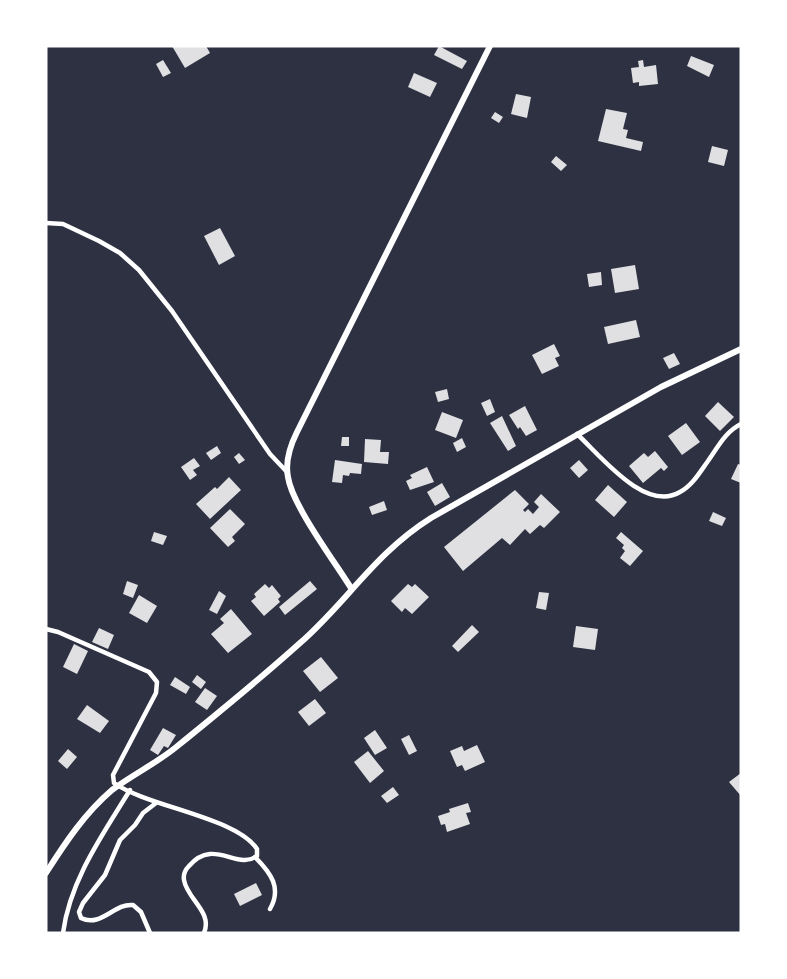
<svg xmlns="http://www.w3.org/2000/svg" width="787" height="979" font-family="'Fira Sans',sans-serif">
  <rect width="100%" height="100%" fill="#2d3142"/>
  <!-- building -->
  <g fill="#e0e0e3">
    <path d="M172 46H206L210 53 185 68Z"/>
    <path d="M439 46 467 61 462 69 434 55Z"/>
    <path d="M691 56 714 65 709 77 687 66Z"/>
    <path d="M163 60 171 73 163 77 156 64Z"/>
    <path d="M643 60 644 67 656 65 658 84 639 86V82L633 83 631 68 639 67 638 61Z"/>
    <path d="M414 73 437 83 430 97 408 87Z"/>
    <path d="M516 94 531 97 527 118 511 114Z"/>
    <path d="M606 109 627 113 623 129 628 130 626 138 643 142 641 151 598 141Z"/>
    <path d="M495 112 503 117 499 123 491 118Z"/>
    <path d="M712 146 728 150 724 166 708 162Z"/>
    <path d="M556 156 567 165 561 171 551 162Z"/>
    <path d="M220 228 235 256 219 265 204 236Z"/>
    <path d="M635 265 639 289 615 293 611 269Z"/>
    <path d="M601 272 602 285 589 287 587 274Z"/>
    <path d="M636 320 640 337 608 344 604 327Z"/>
    <path d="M554 344 560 356 555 358 559 366 542 374 532 355Z"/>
    <path d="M674 353 680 364 669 369 663 358Z"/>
    <path d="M447 389 449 399 438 402 435 392Z"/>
    <path d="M490 399 495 412 487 416 481 403Z"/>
    <path d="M718 402 734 417 720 431 705 416Z"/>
    <path d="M525 406 537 430 526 436 520 427 518 429 509 415Z"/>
    <path d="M442 412 463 420 456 438 435 430Z"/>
    <path d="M502 416 516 446 508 451 490 423Z"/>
    <path d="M686 423 700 442 682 455 668 436Z"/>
    <path d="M342 437H349V446H341Z"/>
    <path d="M462 438 466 447 457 452 453 443Z"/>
    <path d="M365 439 381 440 380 452H389L388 464 364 462Z"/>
    <path d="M217 446 221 453 211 460 206 453Z"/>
    <path d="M655 451 668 467 664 471 661 468 643 483 629 466 644 453 648 457Z"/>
    <path d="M239 453 245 460 239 464 234 457Z"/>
    <path d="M194 458 200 466 193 470 197 475 190 480 181 467Z"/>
    <path d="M335 460 362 464 361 474 350 473 349 476 343 475 342 483 332 482Z"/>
    <path d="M579 460 588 470 579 478 570 468Z"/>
    <path d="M738 464 741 465V483L731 479Z"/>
    <path d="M427 467 434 482 410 490 406 481 412 478 410 475Z"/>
    <path d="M229 477 241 490 210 519 196 504 215 487 217 489Z"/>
    <path d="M442 483 450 497 435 506 427 492Z"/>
    <path d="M608 485 627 502 614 517 595 500Z"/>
    <path d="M515 490 529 504 523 510 525 512 528 509 533 514 539 507 534 502 541 494 560 512 544 528 540 525 530 534 525 529 510 545 502 538 463 571 444 547Z"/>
    <path d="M384 501 387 510 372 515 369 507Z"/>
    <path d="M230 509 245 524 232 537 235 541 228 547 210 528Z"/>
    <path d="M713 512 726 518 722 526 709 521Z"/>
    <path d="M154 532 167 536 163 545 151 541Z"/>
    <path d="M621 532 643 551 630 566 620 558 625 551 622 548 624 545 616 538Z"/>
    <path d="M127 581 138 585 133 598 123 594Z"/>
    <path d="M310 581 317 589 285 615 279 607Z"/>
    <path d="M265 584 269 588 272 585 281 596 278 599 280 602 264 616 251 601 256 597 254 594Z"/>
    <path d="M408 584 412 587 415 584 429 597 412 614 405 608 402 612 391 601Z"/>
    <path d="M219 591 226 596 217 614 209 610Z"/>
    <path d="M539 592 549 593 546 610 536 608Z"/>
    <path d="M139 595 157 606 147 623 129 613Z"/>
    <path d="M231 609 252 634 228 653 211 634 224 623 220 619Z"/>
    <path d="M472 625 479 632 458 652 452 646Z"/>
    <path d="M576 626 598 629 595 650 573 647Z"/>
    <path d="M99 628 114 635 108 649 92 642Z"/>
    <path d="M74 644 88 651 77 674 63 667Z"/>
    <path d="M321 657 338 678 320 692 303 671Z"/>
    <path d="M197 675 206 682 201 689 192 682Z"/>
    <path d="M175 677 190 687 186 694 170 685Z"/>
    <path d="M205 688 217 696 207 710 195 702Z"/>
    <path d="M315 699 326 713 309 726 298 712Z"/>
    <path d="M87 705 109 721 100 733 77 719Z"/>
    <path d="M163 728 176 735 168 748 164 746 158 755 150 750Z"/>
    <path d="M375 730 387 748 375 755 364 738Z"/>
    <path d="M409 735 417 751 409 755 401 739Z"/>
    <path d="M477 745 485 762 465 771 462 765 457 767 450 751 462 746 464 751Z"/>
    <path d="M68 749 77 757 67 769 58 761Z"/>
    <path d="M368 751 384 771 370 783 354 762Z"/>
    <path d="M741 773V796L729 782Z"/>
    <path d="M393 787 399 795 387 803 381 796Z"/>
    <path d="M468 803 471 812 466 813 470 824 447 832 445 824 441 825 438 816 450 812 449 809Z"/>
    <path d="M256 883 262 895 240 906 234 894Z"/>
  </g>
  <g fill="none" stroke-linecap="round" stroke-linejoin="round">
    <!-- minor -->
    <g stroke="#fff" stroke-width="4.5">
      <path d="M46 223 63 224 99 241 120 253 139 270 172 311 270 454 287 472"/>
      <path d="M577 434C600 455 645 513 680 492 692 486 700 472 708 461 718 447 725 432 741 424"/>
      <path d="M46 629 58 632 149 672 157 682 156 693 113 775 114 783C148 807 236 817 257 849V856C237 871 214 837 189 866 185 870 183 874 184 880 187 899 213 912 204 933"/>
      <path d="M255 857C271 873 282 888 270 909"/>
      <path d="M63 933C70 880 103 834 130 790"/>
      <path d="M150 933 141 912 133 905C114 903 101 928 81 918L79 912 83 903 105 875 120 840 135 825 143 813 156 803"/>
    </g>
    <!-- secondary -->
    <g stroke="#fff" stroke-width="6">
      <path d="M351 588C335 562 292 505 288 477 285 462 290 446 297 432L490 46"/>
      <path d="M46 873C65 843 85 813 112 790 132 775 155 764 175 748 217 714 260 679 300 643 347 602 375 553 431 518L661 387 741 349"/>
    </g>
  </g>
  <!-- border -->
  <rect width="787" height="979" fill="none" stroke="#ffffff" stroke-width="95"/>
</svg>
